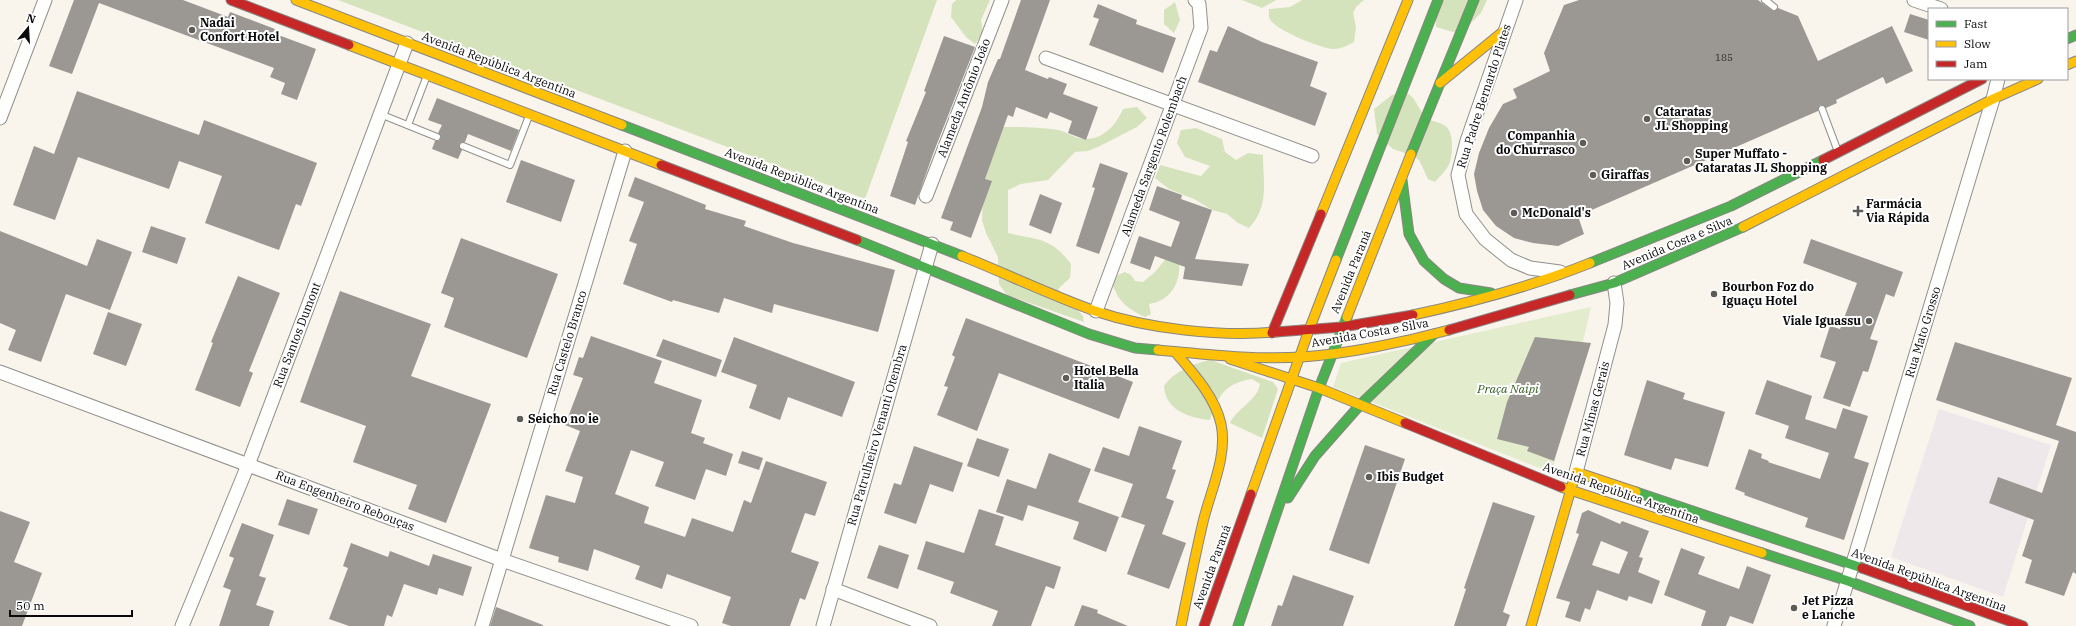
<svg xmlns="http://www.w3.org/2000/svg" width="2076" height="626" font-family="'IBM Plex Serif',serif">
  <rect width="100%" height="100%" fill="#f9f5ed"/>
  <!-- industrial -->
  <path fill="#efe8eb" d="M1939 409 2051 445 2003 597 1891 557Z"/>
  <!-- green -->
  <path fill="#e4ecce" d="M1591 307 1552 473 1333 387 1341 363Z"/>
  <!-- forest -->
  <g fill="#d5e3bd">
    <path d="M338 0H937L865 199Z"/>
    <path d="M956 0H990L981 20 983 33 975 44 966 37 951 17 952 4Z"/>
    <path d="M1242 0H1276L1262 8Z"/>
    <path d="M1302 0H1364L1356 7 1353 13 1356 27 1354 42C1347 46 1341 49 1333 49 1320 48 1279 31 1271 21 1268 17 1269 14 1269 9L1290 7Z"/>
    <path d="M1435 0H1487L1481 13 1460 34 1436 27Z"/>
    <path d="M1175 2 1180 20 1174 33 1164 24V10Z"/>
    <path d="M1405 92C1416 97 1417 107 1424 115 1430 122 1437 121 1444 125 1454 130 1453 152 1450 162 1448 169 1440 176 1435 182L1428 179 1419 160 1414 156 1393 149 1377 134 1374 109 1392 95Z"/>
    <path d="M1137 107 1147 118 1137 127 1100 146 1088 151 1075 152 1048 180 1021 184 1008 190V233C1037 240 1051 237 1071 264L1070 278 1058 289 1083 316 1084 322 1007 295 999 284 998 257 986 233 982 220 983 192 988 164 1003 127C1022 127 1039 127 1058 130 1065 131 1071 136 1078 138 1100 143 1115 127 1123 109Z"/>
    <path d="M1196 128 1222 139 1225 152 1236 160 1248 153 1263 155C1263 182 1270 206 1249 228L1238 223 1227 214 1212 210 1194 199 1169 189 1155 178 1160 165 1201 176 1210 166 1185 157 1177 143 1181 130Z"/>
    <path d="M1169 255 1179 263C1181 283 1170 301 1149 304L1151 314 1145 317C1128 309 1117 301 1112 282L1118 275 1125 272 1131 275 1135 281 1143 282 1155 272Z"/>
    <path d="M1211 360 1273 382 1278 389 1262 438 1230 423C1237 408 1257 401 1260 384L1252 379C1225 383 1218 396 1210 420 1189 418 1165 410 1164 386 1174 371 1195 363 1211 360Z"/>
  </g>
  <!-- building -->
  <g fill="#9b9894" fill-rule="evenodd">
    <path d="M74 0H183L228 17 230 12 275 29 273 33 316 49 297 100 281 94 285 83 270 77 274 68 99 3 72 74 49 66Z"/>
    <path d="M1021 0H1050L1025 70 1048 79 1049 77 1067 84 1063 94 1098 107 1086 140 1068 133 1072 121 1050 112 1047 119 1016 107 1013 117 1008 115 985 179 992 181 971 238 950 230 953 222 941 218 982 107 988 82 998 59H1000Z"/>
    <path d="M1579 0H1758L1773 11 1778 8 1798 16 1818 61 1892 26 1913 71 1886 84 1883 77 1836 100 1837 103 1826 108 1823 105H1820L1818 111 1578 216 1584 234 1558 246 1533 243 1514 238 1496 226 1483 210 1477 191 1474 174 1479 153 1489 128 1503 104 1517 98 1513 89 1550 71 1544 53 1564 5Z"/>
    <path d="M1098 4 1137 20 1136 24 1176 38 1163 73 1089 45 1099 19 1093 17Z"/>
    <path d="M1910 14 1929 20V40L1904 32Z"/>
    <path d="M1228 26 1262 42 1318 62 1310 86 1327 93 1315 126 1198 82 1210 50 1217 52Z"/>
    <path d="M944 36 975 47 933 154 915 205 890 196 908 142 906 141 926 92 924 91Z"/>
    <path d="M77 91 199 135 204 120 317 163 301 206 296 204 279 250 205 223 222 176 179 161 169 189 78 157 55 220 13 205 34 146 54 154Z"/>
    <path d="M437 98 519 130 511 151 468 134 465 142H461L459 145 462 150 458 159 432 149 435 141H439L441 137 438 133 442 125 428 120Z"/>
    <path d="M521 160 575 180 561 222 506 202Z"/>
    <path d="M1100 163 1128 173 1099 254 1076 246 1095 188 1092 187Z"/>
    <path d="M635 177 706 205 705 209 746 221 744 226 793 243 895 270 878 332 774 304 772 313 724 298 719 313 673 300 672 302 623 284 637 244 629 241 644 202 628 196Z"/>
    <path d="M1157 186 1182 195 1181 199 1212 210 1195 259 1249 264 1242 286 1183 279 1185 267 1155 256 1150 270 1130 263 1139 236 1171 247 1180 222 1149 210Z"/>
    <path d="M1040 194 1062 203 1051 234 1029 225Z"/>
    <path d="M151 226 186 238 177 264 142 252Z"/>
    <path d="M0 231 87 266 97 239 132 252 110 310 66 294 41 362 8 350 16 330 0 323Z"/>
    <path d="M461 238 558 274 527 358 444 327 454 298 441 293Z"/>
    <path d="M1811 239 1903 272 1894 297 1886 294 1870 339 1878 341 1868 372 1863 371 1850 407 1823 398 1836 362 1820 357 1830 326 1840 329 1857 283 1803 263Z"/>
    <path d="M238 276 280 293 249 371 253 373 240 407 195 390 213 343 211 342Z"/>
    <path d="M340 291 431 324 411 376 491 404 446 523 408 509 417 485 353 462 366 426 300 402Z"/>
    <path d="M108 312 142 324 126 366 93 354Z"/>
    <path d="M966 318 1133 382 1119 419 999 373 977 431 937 415 948 387 944 386 955 357 952 355Z"/>
    <path d="M591 336 662 361 654 383 702 400 691 433 705 438 703 443 733 454 726 476 706 469 695 500 655 486 664 462 631 450 615 494 649 507 644 523 685 537 692 518 733 532 744 500 751 503 766 461 827 482 815 516 805 513 791 552 819 562 805 600 800 598 790 626H731L722 623 731 597 667 574 662 589 635 579 640 566 594 549 588 571 558 562 559 557 529 548 546 495 575 503 583 477 565 471 580 431 565 425 583 378 573 375 579 357 583 358Z"/>
    <path d="M734 337 855 382 842 417 788 397 780 420 749 408 757 385 721 372Z"/>
    <path d="M1535 337 1591 343 1554 461 1527 451 1529 447 1497 439 1507 402Z"/>
    <path d="M663 339 722 360 716 377 656 356Z"/>
    <path d="M1955 342 2072 378 2056 425 2076 432V574L2073 572 2064 596 2025 583 2032 560 2022 556 2034 520 1989 503 1998 477 2042 493 2059 441 1936 400Z"/>
    <path d="M1647 380 1685 393 1683 399 1725 412 1708 467 1675 458 1671 470 1624 455Z"/>
    <path d="M1767 380 1812 396 1805 419 1836 429 1843 408 1868 416 1854 458 1869 463 1844 540 1805 527 1808 518 1744 495 1745 493 1735 489 1749 449 1762 454 1761 458 1769 461 1768 462 1820 479 1829 453 1785 438 1789 426 1755 414Z"/>
    <path d="M1139 426 1182 441 1172 469 1176 470 1166 498 1174 501 1162 534 1186 543 1169 589 1127 574 1145 525 1121 517 1133 484 1094 471 1103 447 1129 456Z"/>
    <path d="M977 438 1009 449 999 477 967 466Z"/>
    <path d="M1365 445 1405 459 1369 564 1329 550Z"/>
    <path d="M914 446 963 463 953 492 930 484 916 524 884 513 894 483 901 485Z"/>
    <path d="M742 451 763 458 759 470 738 463Z"/>
    <path d="M1049 453 1091 469 1078 502 1119 517 1106 552 1073 539 1079 522 1028 505 1023 521 996 512 1007 479 1036 489Z"/>
    <path d="M287 499 318 509 309 535 278 525Z"/>
    <path d="M1493 502 1535 516 1503 612 1510 615 1506 626H1454L1466 589 1464 588Z"/>
    <path d="M979 509 1004 517 995 545 1061 567 1054 589 1046 586 1031 626H992L998 611 950 593 954 582 917 569 926 541 964 553Z"/>
    <path d="M1588 510 1620 524 1622 521 1649 531 1639 557 1643 558 1638 572 1660 581 1652 604 1629 596 1627 601 1597 590 1590 610 1585 608 1580 622 1565 617 1570 602 1556 598 1579 534 1576 533 1582 513ZM1601 541 1628 552 1619 574 1592 565Z"/>
    <path d="M0 511 30 522 14 562 42 573 22 626H0Z"/>
    <path d="M242 523 274 535 259 576 266 578 256 605 274 611 269 626H219L231 590 223 587 234 558 229 556Z"/>
    <path d="M351 543 388 557 390 551 429 566 433 554 472 567 463 596 439 588 437 595 404 584 392 617 387 615 384 626H349L329 619 348 568 343 566Z"/>
    <path d="M879 545 909 555 898 589 867 578Z"/>
    <path d="M1681 548 1705 557 1698 574 1739 589 1747 566 1771 575 1753 624 1730 616 1726 626H1701L1706 611 1664 595Z"/>
    <path d="M1293 575 1354 596 1343 626H1271L1278 605 1282 606Z"/>
    <path d="M1082 605 1098 610 1097 613 1128 626H1074Z"/>
    <path d="M496 607 543 625V626H490Z"/>
  </g>
  <g fill="none" stroke-linecap="round" stroke-linejoin="round">
    <!-- lane casing -->
    <g stroke="#92908c" stroke-width="8">
      <g id="lane">
        <path d="M1765 0 1774 7"/>
        <path d="M1822 109 1837 149"/>
        <path d="M380 114 437 137"/>
        <path d="M408 125 426 78"/>
        <path d="M463 146 510 165 529 116"/>
      </g>
    </g>
    <!-- street casing -->
    <g stroke="#92908c" stroke-width="15">
      <g id="street">
        <path d="M1516 0 1467 141 1458 175 1466 214 1485 239 1511 260 1530 268 1560 272"/>
        <path d="M1914 0 1941 9"/>
        <path d="M1046 58 1312 156"/>
        <path d="M0 118 45 0"/>
        <path d="M926 196 1002 0"/>
        <path d="M1096 311 1201 28 1199 4 1195 0"/>
        <path d="M0 372 502 560 691 626"/>
        <path d="M1576 472 1615 325 1617 303 1614 283"/>
        <path d="M833 589 930 626"/>
        <path d="M182 626 248 465 407 43"/>
        <path d="M482 626 625 151"/>
        <path d="M823 626 932 244"/>
        <path d="M1834 626 1993 99 1998 79"/>
      </g>
    </g>
    <!-- fast casing -->
    <g stroke="#888683" stroke-width="11">
      <g id="fast">
        <path d="M2067 39 2076 35"/>
        <path d="M622 125 962 256"/>
        <path d="M1411 154 1474 0"/>
        <path d="M1402 180 1409 234 1424 261 1444 279 1459 288 1491 293"/>
        <path d="M857 240 1089 334 1135 348 1158 350"/>
        <path d="M1336 260 1438 0"/>
        <path d="M1590 263 1731 206 1823 160"/>
        <path d="M1570 295 1614 283 1743 227"/>
        <path d="M1636 492 1862 568"/>
        <path d="M1288 498 1315 456 1360 405 1434 334"/>
        <path d="M1762 553 1848 581 1970 626"/>
        <path d="M1238 626 1319 388 1347 317"/>
      </g>
    </g>
    <!-- slow casing -->
    <g stroke="#888683" stroke-width="11">
      <g id="slow">
        <path d="M296 0 622 125"/>
        <path d="M349 45 661 165"/>
        <path d="M2067 65 2076 61"/>
        <path d="M1440 83 1505 30"/>
        <path d="M1321 214 1408 0"/>
        <path d="M1743 227 1993 99 2038 79"/>
        <path d="M962 256C1007 274 1050 295 1095 311 1148 329 1221 337 1276 332"/>
        <path d="M1413 315C1473 302 1533 286 1590 263"/>
        <path d="M1347 317 1411 154"/>
        <path d="M1158 350C1205 354 1254 360 1302 357 1347 354 1405 342 1449 330"/>
        <path d="M1176 353C1194 374 1215 397 1221 424 1228 456 1210 492 1203 522 1195 556 1188 591 1181 626"/>
        <path d="M1230 359 1319 388 1405 423"/>
        <path d="M1561 487 1762 553"/>
        <path d="M1251 494 1309 330 1336 260"/>
        <path d="M1531 626 1576 472 1636 492"/>
      </g>
    </g>
    <!-- jam casing -->
    <g stroke="#888683" stroke-width="11">
      <g id="jam">
        <path d="M231 0 349 45"/>
        <path d="M1823 160 1982 79"/>
        <path d="M661 165 857 240"/>
        <path d="M1449 330 1570 295"/>
        <path d="M1276 332 1342 327 1413 315"/>
        <path d="M1272 333 1321 214"/>
        <path d="M1405 423 1561 487"/>
        <path d="M1862 568 2023 626"/>
        <path d="M1204 626 1251 494"/>
      </g>
    </g>
    <!-- lane -->
    <use href="#lane" stroke="#fefefc" stroke-width="6"/>
    <!-- street -->
    <use href="#street" stroke="#fefefc" stroke-width="13"/>
    <!-- fast -->
    <use href="#fast" stroke="#4caf50" stroke-width="9"/>
    <!-- slow -->
    <use href="#slow" stroke="#ffc107" stroke-width="9"/>
    <!-- jam -->
    <use href="#jam" stroke="#c62828" stroke-width="9"/>
  </g>
  <!-- markers -->
  <g fill="#5e5c59" stroke="#fff" stroke-width="1.5">
    <circle cx="192" cy="30" r="4"/>
    <circle cx="1647" cy="119" r="4"/>
    <circle cx="1583" cy="143" r="4"/>
    <circle cx="1687" cy="161" r="4"/>
    <circle cx="1593" cy="175" r="4"/>
    <path d="M1856 205h4v4h4v4h-4v4h-4v-4h-4v-4h4z"/>
    <circle cx="1514" cy="213" r="4"/>
    <circle cx="1714" cy="294" r="4"/>
    <circle cx="1869" cy="321" r="4"/>
    <circle cx="1066" cy="378" r="4"/>
    <circle cx="520" cy="419" r="4"/>
    <circle cx="1369" cy="477" r="4"/>
    <circle cx="1794" cy="608" r="4"/>
  </g>
  <g text-anchor="middle" stroke-width="4" stroke-linejoin="round" paint-order="stroke">
    <!-- number labels -->
    <g font-size="10" fill="#2e2e2c">
      <text x="1724" y="61">185</text>
    </g>
    <!-- poi labels -->
    <g font-size="12" font-weight="bold" fill="#0a0a0a" stroke="#fff" text-anchor="start">
      <text x="200" y="27">Nadai<tspan x="200" dy="14">Confort Hotel</tspan></text>
      <text x="1655" y="116">Cataratas<tspan x="1655" dy="14">JL Shopping</tspan></text>
      <text x="1575" y="140" text-anchor="end">Companhia<tspan x="1575" dy="14">do Churrasco</tspan></text>
      <text x="1695" y="158">Super Muffato -<tspan x="1695" dy="14">Cataratas JL Shopping</tspan></text>
      <text x="1601" y="179">Giraffas</text>
      <text x="1866" y="208">Farmácia<tspan x="1866" dy="14">Via Rápida</tspan></text>
      <text x="1522" y="217">McDonald's</text>
      <text x="1722" y="291">Bourbon Foz do<tspan x="1722" dy="14">Iguaçu Hotel</tspan></text>
      <text x="1861" y="325" text-anchor="end">Viale Iguassu</text>
      <text x="1074" y="375">Hotel Bella<tspan x="1074" dy="14">Italia</tspan></text>
      <text x="528" y="423">Seicho no ie</text>
      <text x="1377" y="481">Ibis Budget</text>
      <text x="1802" y="605">Jet Pizza<tspan x="1802" dy="14">e Lanche</tspan></text>
    </g>
    <!-- street labels -->
    <g font-size="12" fill="#0a0a0a" stroke="#fff">
      <text transform="translate(499 65) rotate(21)" y="4">Avenida República Argentina</text>
      <text transform="translate(1484 96) rotate(-72)" y="4">Rua Padre Bernardo Plates</text>
      <text transform="translate(964 98) rotate(-69)" y="4">Alameda Antônio João</text>
      <text transform="translate(1154 156) rotate(-70)" y="4">Alameda Sargento Rolembach</text>
      <text transform="translate(802 181) rotate(21)" y="4">Avenida República Argentina</text>
      <text transform="translate(1677 243) rotate(-23)" y="4">Avenida Costa e Silva</text>
      <text transform="translate(1351 272) rotate(-68)" y="4">Avenida Paraná</text>
      <text transform="translate(1923 332) rotate(-73)" y="4">Rua Mato Grosso</text>
      <text transform="translate(1370 333) rotate(-10)" y="4">Avenida Costa e Silva</text>
      <text transform="translate(297 335) rotate(-69)" y="4">Rua Santos Dumont</text>
      <text transform="translate(567 343) rotate(-73)" y="4">Rua Castelo Branco</text>
      <text transform="translate(1593 409) rotate(-75)" y="4">Rua Minas Gerais</text>
      <text transform="translate(877 435) rotate(-74)" y="4">Rua Patrulheiro Venanti Otembra</text>
      <text transform="translate(1621 493) rotate(19)" y="4">Avenida República Argentina</text>
      <text transform="translate(345 501) rotate(21)" y="4">Rua Engenheiro Rebouças</text>
      <text transform="translate(1212 567) rotate(-70)" y="4">Avenida Paraná</text>
      <text transform="translate(1929 580) rotate(20)" y="4">Avenida República Argentina</text>
    </g>
    <!-- park labels -->
    <g font-size="12" font-style="italic" fill="#335c1f" stroke="#fff">
      <text x="1508" y="393">Praça Naipi</text>
    </g>
  </g>
  <!-- legend -->
  <rect x="1928" y="8" width="140" height="72" fill="#ffffff" stroke="#9d9d9d"/>
  <rect x="1936" y="21" width="20" height="6" fill="#4caf50" stroke="#9d9d9d"/>
  <text x="1964" y="28" font-size="12" fill="#0a0a0a">Fast</text>
  <rect x="1936" y="41" width="20" height="6" fill="#ffc107" stroke="#9d9d9d"/>
  <text x="1964" y="48" font-size="12" fill="#0a0a0a">Slow</text>
  <rect x="1936" y="61" width="20" height="6" fill="#c62828" stroke="#9d9d9d"/>
  <text x="1964" y="68" font-size="12" fill="#0a0a0a">Jam</text>
  <!-- north arrow -->
  <g transform="translate(28 28) rotate(18)" stroke="#ffffff" stroke-width="3" paint-order="stroke">
  <path d="M0-3L7 15L0 10L-7 15Z" fill="#0a0a0a"/>
  <text y="-6" font-size="11" font-weight="bold" text-anchor="middle" fill="#0a0a0a">N</text>
  </g>
  <!-- scale -->
  <path d="M10 610v6h122v-6" fill="none" stroke="#0a0a0a" stroke-width="2"/>
  <text x="16" y="610" font-size="12" fill="#0a0a0a" stroke="#ffffff" stroke-width="3" paint-order="stroke">50 m</text>
</svg>
